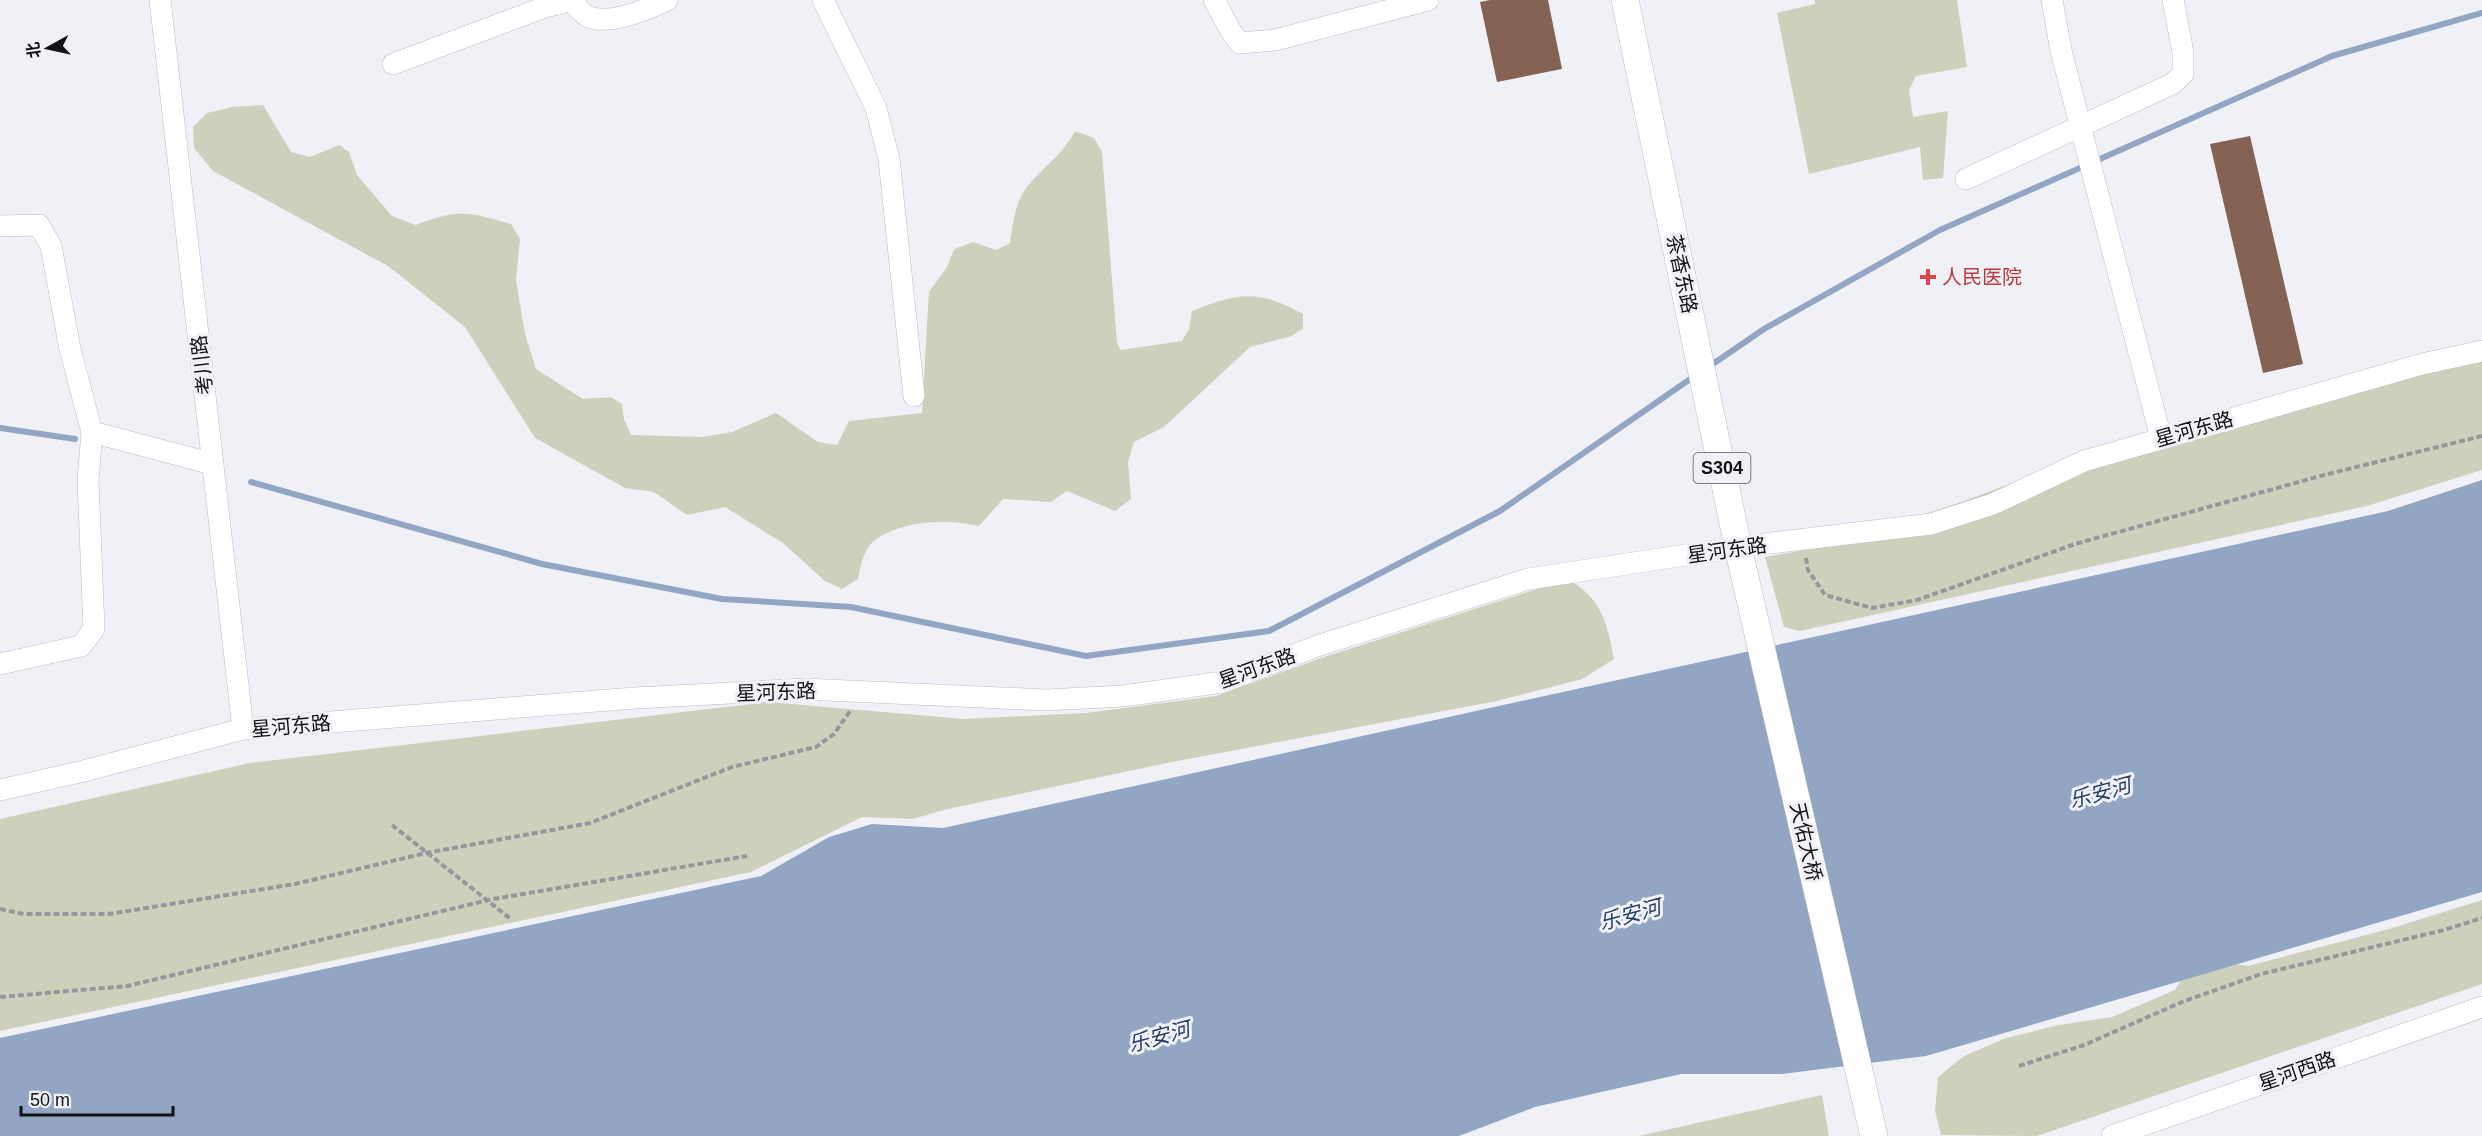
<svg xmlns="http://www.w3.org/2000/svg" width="2482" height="1136" font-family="Helvetica,'Noto Sans SC',sans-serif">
  <rect width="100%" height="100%" fill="#f0f1f7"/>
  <!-- green -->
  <g fill="#ccd1bb">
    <path d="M1815 0H1957L1967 67 1916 76 1909 90 1913 117 1948 111 1943 178 1923 180 1920 147 1809 174 1777 13 1815 4Z"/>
    <path d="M263 105 291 152 310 157 339 145 349 152 357 175 392 216 416 225C461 208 467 212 511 224L520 239 516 280 525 334 536 369 583 399 611 397 622 404 624 419 631 435 702 437 732 432 776 413 818 442 837 445 849 421 922 413 929 292 947 267 954 249 973 242 996 250 1010 243C1013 221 1016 197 1032 181 1050 161 1061 156 1075 131L1094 138 1102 152 1117 343 1121 350 1182 341 1189 329 1192 311C1238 293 1258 289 1303 314V329L1289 337 1250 347 1164 427 1134 442 1128 462 1131 499 1115 511 1067 491 1051 502 1003 499 979 526C948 519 905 520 878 538 864 546 861 565 858 579L842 589 825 581 783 543 725 507 687 515 654 492 625 488 535 438 465 327 388 266 213 171 194 148 193 127 207 113 232 107Z"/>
    <path d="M2482 361V470L2367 506 1800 631 1784 627 1765 557 1832 545 1964 501 2122 442Z"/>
    <path d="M1568 579C1602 599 1607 622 1614 659L1582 679 1497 701 1172 762 943 810 913 819 862 817 751 872 0 1031V819L250 763 768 702 964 719 1086 713 1216 696 1321 658Z"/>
    <path d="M2482 900V984L2037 1136 1941 1135 1935 1111 1938 1077 1964 1056 2006 1038 2059 1025 2112 1017 2175 990 2188 967 2215 961 2248 966 2389 929Z"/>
    <path d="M1822 1095 1829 1136H1639Z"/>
  </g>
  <!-- water -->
  <path fill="#92a6c4" d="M2482 480V892L1926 1056 1782 1074H1681L1535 1107 1459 1136H0V1038L761 876 829 837 872 824 943 828 2388 511Z"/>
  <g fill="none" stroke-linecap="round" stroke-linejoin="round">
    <!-- stream -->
    <g stroke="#92a6c4" stroke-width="6">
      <path d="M1707 368 1764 329 1940 230 2332 56 2482 13"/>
      <path d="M0 428 75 439"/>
      <path d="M251 482 542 564 722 599 851 607 1086 656 1269 631 1500 511 1696 375"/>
    </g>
  </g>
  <!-- building -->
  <g fill="#856354">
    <path d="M1490 0H1548L1562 69 1497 82 1480 2Z"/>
    <path d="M2250 136 2303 364 2263 373 2210 144Z"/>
  </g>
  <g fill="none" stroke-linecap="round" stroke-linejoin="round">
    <!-- minor casing -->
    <g stroke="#babcc2" stroke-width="22">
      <g id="minor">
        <path d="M160 0 243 729"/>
        <path d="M823 0 876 108 889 159 914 396"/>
        <path d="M1214 0 1232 33 1240 43 1275 40 1428 0"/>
        <path d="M2052 0 2061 51 2161 438"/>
        <path d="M572 1C576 6 582 14 589 17 612 25 646 10 667 0"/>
        <path d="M393 64 545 7 574 0"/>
        <path d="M1966 179 2172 84 2183 74V53L2173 0"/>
        <path d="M0 226 39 225 51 246 70 349 92 432 88 480 94 629 81 646 0 664"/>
        <path d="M92 432 213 464"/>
        <path d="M0 790 84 771 243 729 635 698 805 689 1046 700 1123 696 1223 682 1320 645 1528 579 1738 547 1931 524 1993 504 2084 461 2422 364 2482 351"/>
        <path d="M2112 1136 2482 1007"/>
      </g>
    </g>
    <!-- major casing -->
    <g stroke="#babcc2" stroke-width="28">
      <path id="major" d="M1625 0 1738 547 1874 1136"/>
    </g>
    <!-- path -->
    <g stroke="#96979c" stroke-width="4" stroke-dasharray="6 3" stroke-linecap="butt">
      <path d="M1806 558 1808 570 1825 595 1872 608 1917 600 2075 544 2324 475 2482 436"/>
      <path d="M392 825 512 920"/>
      <path d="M0 909 24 914H109L295 884 426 853 590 823 732 767 816 747 834 734 850 711"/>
      <path d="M0 997 127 986 493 899 747 856"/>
      <path d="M2019 1066 2084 1045 2182 1002 2261 974 2444 930 2482 918"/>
    </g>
    <!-- minor -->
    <use href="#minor" stroke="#fff" stroke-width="21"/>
    <!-- major -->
    <use href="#major" stroke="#fff" stroke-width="27"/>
  </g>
  <!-- markers -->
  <path fill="#e0444e" stroke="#f0f1f7" stroke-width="2" d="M1925 268h6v6h6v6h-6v6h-6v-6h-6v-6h6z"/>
  <g text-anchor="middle" stroke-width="6" stroke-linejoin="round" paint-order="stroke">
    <!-- shield labels -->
    <rect fill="#f0f1f7" stroke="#55565a" stroke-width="1.5" x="1693.5" y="453" width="57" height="30" rx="4.5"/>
    <g font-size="18" font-weight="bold" fill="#131316">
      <text x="1722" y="474">S304</text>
    </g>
    <!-- street labels -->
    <g font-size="20" fill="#131316" stroke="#f0f1f7">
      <text transform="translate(1682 274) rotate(78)" y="7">茶香东路</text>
      <text transform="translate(202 365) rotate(-97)" y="7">考川路</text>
      <text transform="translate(2194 429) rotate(-16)" y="7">星河东路</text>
      <text transform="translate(1727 550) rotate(-8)" y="7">星河东路</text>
      <text transform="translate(1257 668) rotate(-20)" y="7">星河东路</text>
      <text transform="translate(776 692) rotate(-2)" y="7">星河东路</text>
      <text transform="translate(291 726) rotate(-5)" y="7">星河东路</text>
      <text transform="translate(1806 842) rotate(77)" y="7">天佑大桥</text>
      <text transform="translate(2297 1071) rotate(-19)" y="7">星河西路</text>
    </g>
    <!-- health labels -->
    <g font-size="20" fill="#be3a42" stroke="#f0f1f7" text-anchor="start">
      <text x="1942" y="284">人民医院</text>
    </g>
    <!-- water labels -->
    <g font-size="21" font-style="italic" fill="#233f69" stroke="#f0f1f7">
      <text transform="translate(2100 793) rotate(-15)" y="7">乐安河</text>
      <text transform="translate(1630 915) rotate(-15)" y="7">乐安河</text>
      <text transform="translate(1159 1037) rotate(-15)" y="7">乐安河</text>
    </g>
  </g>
  <!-- north arrow -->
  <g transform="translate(48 48) rotate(262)" stroke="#f0f1f7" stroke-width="4.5" paint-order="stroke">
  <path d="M0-4.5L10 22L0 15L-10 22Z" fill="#131316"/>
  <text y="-9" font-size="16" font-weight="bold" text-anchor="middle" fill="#131316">北</text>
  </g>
  <!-- scale -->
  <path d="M21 1106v9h152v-9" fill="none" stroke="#131316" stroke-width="3"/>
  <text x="30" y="1106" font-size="18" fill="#131316" stroke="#f0f1f7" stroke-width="4.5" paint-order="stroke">50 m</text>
</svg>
